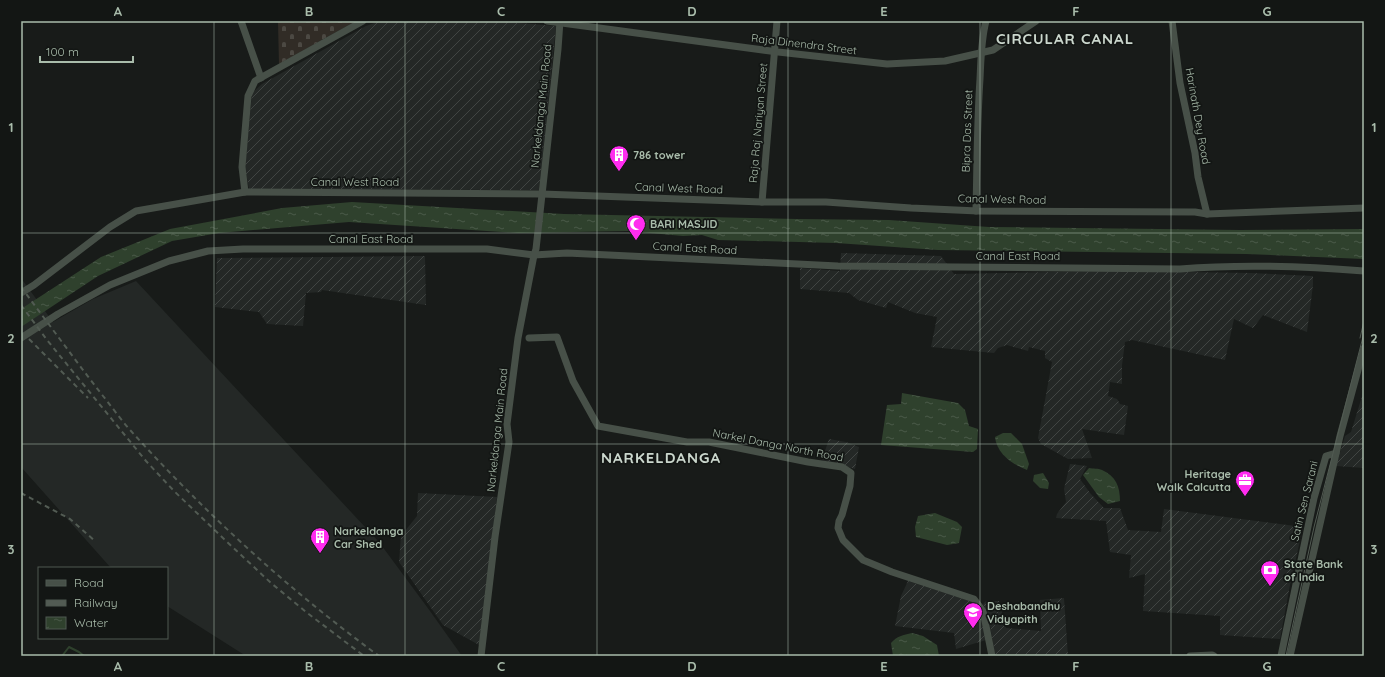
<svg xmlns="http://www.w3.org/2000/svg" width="1385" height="677" font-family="Quicksand,sans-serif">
  <defs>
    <pattern id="industrial-furrows" width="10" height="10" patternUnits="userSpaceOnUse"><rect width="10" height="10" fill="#242826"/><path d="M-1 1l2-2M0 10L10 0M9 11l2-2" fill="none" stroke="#414543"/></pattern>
    <pattern id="cemetery-stones" width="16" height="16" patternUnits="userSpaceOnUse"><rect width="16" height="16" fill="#312c26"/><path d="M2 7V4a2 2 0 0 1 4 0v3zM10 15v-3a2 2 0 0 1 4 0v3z" fill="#4c4943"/></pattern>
    <pattern id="water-ripples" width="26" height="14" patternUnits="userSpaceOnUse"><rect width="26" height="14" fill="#2f412d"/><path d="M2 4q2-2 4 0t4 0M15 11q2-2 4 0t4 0" fill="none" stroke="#4a5a49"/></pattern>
  </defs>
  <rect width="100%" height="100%" fill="#181b19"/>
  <!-- built -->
  <path fill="#242826" d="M21 278 53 322 93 299 136 281 379 542 430 611 462 656H246L167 606V568H111L21 467Z"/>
  <!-- industrial -->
  <g fill="url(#industrial-furrows)">
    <path d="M380 21H496L556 26 539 190 249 189 245 168 252 93 262 84 366 26Z"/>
    <path d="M841 253 941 256 954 274 1111 271 1251 273 1313 276V285L1307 332 1263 315 1253 328 1234 319 1225 360 1132 340 1125 342 1122 365V384L1110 382 1108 396 1117 399 1120 404 1128 406 1124 435 1082 429 1092 458 1068 459 1041 444 1038 438 1052 362 1045 358V351L1029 347 1028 351 1007 345 998 348 994 353 931 347 937 317 915 313 888 302 886 308 858 300 849 293 800 289V268L840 271Z"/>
    <path d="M425 256 426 305 322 290 321 292 306 293 303 326 267 324 259 312 215 307 217 258Z"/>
    <path d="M1364 390V468L1336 466 1345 436 1351 432Z"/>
    <path d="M829 439 846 442 859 447 855 469 822 460Z"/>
    <path d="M1070 464 1087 466 1080 479 1090 493 1104 508H1120L1128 530 1161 532 1164 509 1303 527 1290 585 1280 639 1220 635V616L1143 611 1145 574 1129 578 1131 555 1110 552 1106 521 1056 518 1057 514 1066 502 1064 489Z"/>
    <path d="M418 493 497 497 479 645 443 625 399 562 401 536 417 516Z"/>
    <path d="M908 581 973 602 980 610 986 640 956 649 954 633 895 626 901 596Z"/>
    <path d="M1064 598 1068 656H995L988 613 983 604 986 601H999L1006 628 1041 631 1040 600Z"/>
  </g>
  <!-- cemetery -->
  <path fill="url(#cemetery-stones)" d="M278 21H356L279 64Z"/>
  <!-- water -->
  <g fill="url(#water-ripples)">
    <path d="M352 202 564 214 797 219 889 220 989 227 1240 230 1364 229V259L1246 254 938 250 836 243 718 240 702 235 683 236 628 231 518 233 349 222 219 233 172 241 98 276 21 327V309L101 257 170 229 282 208Z"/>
    <path d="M902 393 958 403 965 410 969 426 978 429 977 449 973 452 881 445 887 405 901 404Z"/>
    <path d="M1003 433H1011L1022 444 1029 464 1027 470C1012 464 997 454 995 437Z"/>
    <path d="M1089 468C1093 469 1098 468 1102 470 1116 476 1120 487 1120 501L1108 504 1099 497 1083 475Z"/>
    <path d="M1043 473 1049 483 1048 489 1040 488 1033 481 1034 475Z"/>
    <path d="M935 513 957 522 962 527 959 543 947 545 916 537 915 527 918 516Z"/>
    <path d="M912 633 923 636 937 645 939 656H893L891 643C897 636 903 635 912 633Z"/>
  </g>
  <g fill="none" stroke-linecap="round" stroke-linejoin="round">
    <!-- stream -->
    <path stroke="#2f412d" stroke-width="2" d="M62 656 69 647 79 652 84 656"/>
    <!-- secondary -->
    <g stroke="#475048" stroke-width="7">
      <path d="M241 21 261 78"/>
      <path d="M547 21 778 52 887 64 945 61 993 50 1036 21"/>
      <path d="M1172 21 1180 83 1195 153 1198 177 1207 214"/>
      <path d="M245 192 242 167 248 96 255 81 363 21"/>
      <path d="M762 202 777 21"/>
      <path d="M976 211C977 167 977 123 980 79 981 60 981 40 986 21"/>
      <path d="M21 293 34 285 110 227 136 211 245 192 542 194 762 202H826L911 208 978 211 1195 212 1207 214 1364 208"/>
      <path d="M21 338 58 314 110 285 169 261 208 251 243 249H487L534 255 567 253 838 266 1180 269C1241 264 1303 266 1364 271"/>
      <path d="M529 338 557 337 573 381 598 426 687 442H709L808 462 842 467 851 473 850 486 842 515 839 521 838 528 843 540 863 560 892 572 974 599 983 611 992 656"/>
      <path d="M481 656 495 537 509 442 507 424 518 338 534 255 536 249 558 49 560 21"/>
      <path d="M1190 656 1212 655 1214 656"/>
      <path d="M1281 656 1314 498 1326 456 1336 453"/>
      <path d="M1290 656 1340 436 1364 348"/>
    </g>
    <!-- tram -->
    <g stroke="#525b53" stroke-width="1">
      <path d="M1360 338 1364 321"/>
      <path d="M1286 656 1314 527 1364 333"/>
    </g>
    <!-- rail -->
    <g stroke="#525b53" stroke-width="2" stroke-dasharray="5 4" stroke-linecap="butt">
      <path d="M21 287C48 323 75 360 103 396 112 407 121 420 131 431 206 514 289 590 379 656"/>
      <path d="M21 305 47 340 146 461 174 491 225 540 271 583 306 612 364 656"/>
      <path d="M29 339 88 398"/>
      <path d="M21 493 70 519 95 541"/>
    </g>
  </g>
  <!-- grid -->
  <path fill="none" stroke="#a9bcab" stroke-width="1" stroke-opacity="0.55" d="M214 21V656M405 21V656M597 21V656M788 21V656M980 21V656M1171 21V656M21 233H1364M21 444H1364"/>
  <!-- icons -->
  <defs>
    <g id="building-pin" transform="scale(1)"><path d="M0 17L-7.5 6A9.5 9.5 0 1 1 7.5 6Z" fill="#ff2cef" stroke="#131614"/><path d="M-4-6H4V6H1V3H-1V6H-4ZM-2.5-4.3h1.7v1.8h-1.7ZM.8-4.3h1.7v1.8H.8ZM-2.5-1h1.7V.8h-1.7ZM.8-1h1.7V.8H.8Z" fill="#fff"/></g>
    <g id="mosque-pin" transform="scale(1)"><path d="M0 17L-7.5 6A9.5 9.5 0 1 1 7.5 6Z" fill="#ff2cef" stroke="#131614"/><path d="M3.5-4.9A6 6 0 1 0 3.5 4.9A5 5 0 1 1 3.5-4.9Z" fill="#fff"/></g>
    <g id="office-pin" transform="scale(1)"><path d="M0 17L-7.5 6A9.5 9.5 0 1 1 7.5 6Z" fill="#ff2cef" stroke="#131614"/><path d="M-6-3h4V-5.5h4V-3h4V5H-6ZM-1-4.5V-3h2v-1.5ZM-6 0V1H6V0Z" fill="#fff"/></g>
    <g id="bank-pin" transform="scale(1)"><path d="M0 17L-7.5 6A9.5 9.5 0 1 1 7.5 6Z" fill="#ff2cef" stroke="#131614"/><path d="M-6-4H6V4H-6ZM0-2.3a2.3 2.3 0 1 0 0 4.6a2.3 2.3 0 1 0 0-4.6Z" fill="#fff"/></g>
    <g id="school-pin" transform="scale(1)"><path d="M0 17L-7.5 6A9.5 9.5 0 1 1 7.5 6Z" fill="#ff2cef" stroke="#131614"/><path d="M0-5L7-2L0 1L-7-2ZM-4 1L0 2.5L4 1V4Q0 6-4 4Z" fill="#fff"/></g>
  </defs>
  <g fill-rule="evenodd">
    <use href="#building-pin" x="619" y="155"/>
    <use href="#mosque-pin" x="636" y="224"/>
    <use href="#office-pin" x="1245" y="480"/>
    <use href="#building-pin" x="320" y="537"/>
    <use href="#bank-pin" x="1270" y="570"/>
    <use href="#school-pin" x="973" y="612"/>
  </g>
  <g text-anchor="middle" stroke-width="3.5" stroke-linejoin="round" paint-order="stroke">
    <!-- street labels -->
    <g font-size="11" fill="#a9bcab" stroke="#131614">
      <text transform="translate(804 44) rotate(7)" y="4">Raja Dinendra Street</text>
      <text transform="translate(541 106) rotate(-84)" y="4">Narkeldanga Main Road</text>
      <text transform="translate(1198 116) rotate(80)" y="4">Harinath Dey Road</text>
      <text transform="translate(758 123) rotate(-85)" y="4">Raja Raj Nariyan Street</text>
      <text transform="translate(967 131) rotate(-88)" y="4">Bipra Das Street</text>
      <text x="355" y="186">Canal West Road</text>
      <text transform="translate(679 188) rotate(2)" y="4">Canal West Road</text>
      <text transform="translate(1002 199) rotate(1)" y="4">Canal West Road</text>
      <text x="371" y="243">Canal East Road</text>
      <text transform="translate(695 248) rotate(3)" y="4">Canal East Road</text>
      <text x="1018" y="260">Canal East Road</text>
      <text transform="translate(497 430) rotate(-84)" y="4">Narkeldanga Main Road</text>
      <text transform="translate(778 445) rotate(11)" y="4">Narkel Danga North Road</text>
      <text transform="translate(1304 501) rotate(-76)" y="4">Satin Sen Sarani</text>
    </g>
    <!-- poi labels -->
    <g font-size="11" font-weight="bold" fill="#a9bcab" stroke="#131614" text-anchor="start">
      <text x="633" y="159">786 tower</text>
      <text x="650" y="228">BARI MASJID</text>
      <text x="1231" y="478" text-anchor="end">Heritage<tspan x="1231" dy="13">Walk Calcutta</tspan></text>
      <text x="334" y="535">Narkeldanga<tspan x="334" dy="13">Car Shed</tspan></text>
      <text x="1284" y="568">State Bank<tspan x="1284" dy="13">of India</tspan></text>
      <text x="987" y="610">Deshabandhu<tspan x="987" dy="13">Vidyapith</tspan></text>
    </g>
    <!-- district labels -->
    <g font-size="15" font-weight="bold" letter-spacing="1" fill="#cbd7cd" stroke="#131614">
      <text x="1065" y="44">CIRCULAR CANAL</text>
      <text x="661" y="463">NARKELDANGA</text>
    </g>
  </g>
  <!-- border -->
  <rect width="1385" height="677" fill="none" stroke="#131614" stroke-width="44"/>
  <!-- legend -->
  <rect x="38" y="567" width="130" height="72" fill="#131614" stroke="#4f5850"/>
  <rect x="46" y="580" width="20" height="6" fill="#475048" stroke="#4f5850"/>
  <text x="74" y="587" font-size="12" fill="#a9bcab">Road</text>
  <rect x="46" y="600" width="20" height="6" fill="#525b53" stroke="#4f5850"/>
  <text x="74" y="607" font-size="12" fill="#a9bcab">Railway</text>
  <rect x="46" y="617" width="20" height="12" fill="url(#water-ripples)" stroke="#4f5850"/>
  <text x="74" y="627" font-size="12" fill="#a9bcab">Water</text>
  <!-- scale -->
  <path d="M40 56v6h93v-6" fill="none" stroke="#a9bcab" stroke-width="2"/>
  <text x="46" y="56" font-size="12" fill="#a9bcab" stroke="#131614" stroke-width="3" paint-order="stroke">100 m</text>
  <rect x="22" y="22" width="1341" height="633" fill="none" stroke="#a9bcab" stroke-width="1.5"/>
  <g font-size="13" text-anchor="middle" font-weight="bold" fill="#a9bcab">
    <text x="118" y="16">A</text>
    <text x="309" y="16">B</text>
    <text x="501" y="16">C</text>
    <text x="692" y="16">D</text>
    <text x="884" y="16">E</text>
    <text x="1076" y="16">F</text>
    <text x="1267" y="16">G</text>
    <text x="11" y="132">1</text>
    <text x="1374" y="132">1</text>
    <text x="11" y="343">2</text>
    <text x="1374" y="343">2</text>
    <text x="11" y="554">3</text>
    <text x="1374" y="554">3</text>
    <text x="118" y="671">A</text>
    <text x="309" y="671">B</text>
    <text x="501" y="671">C</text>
    <text x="692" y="671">D</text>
    <text x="884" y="671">E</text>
    <text x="1076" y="671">F</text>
    <text x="1267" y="671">G</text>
  </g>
</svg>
